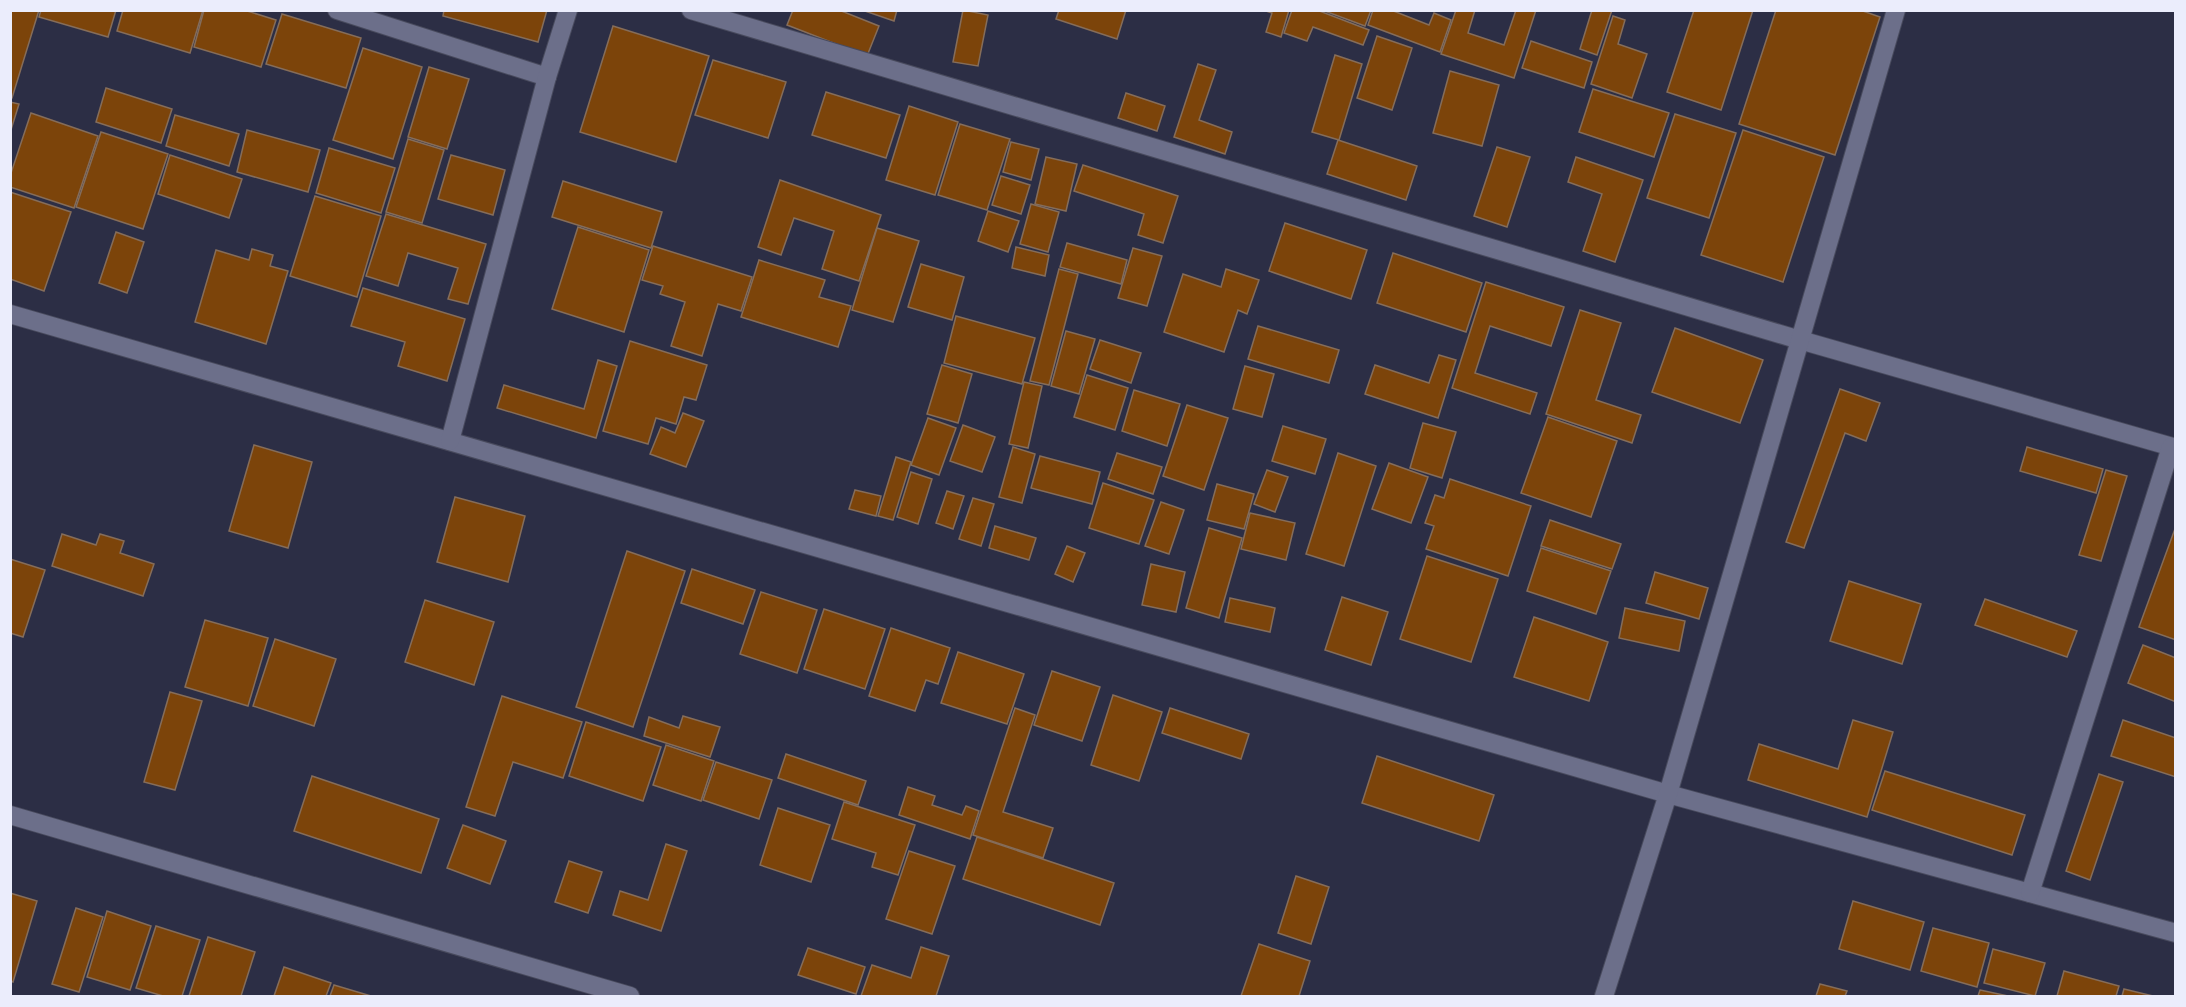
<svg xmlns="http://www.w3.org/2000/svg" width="2186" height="1007" font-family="Raleway,sans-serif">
  <rect width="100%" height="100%" fill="#2c2e45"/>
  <!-- building -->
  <g fill="#7c440a" stroke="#856d5a" stroke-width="1.5">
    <path d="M10 10H39L12 98H10Z"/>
    <path d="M41 10H116L108 37 39 17Z"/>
    <path d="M123 10H203L190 53 117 31Z"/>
    <path d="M204 10H244L276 20 261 67 194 47Z"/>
    <path d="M444 10H547L538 42 443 16Z"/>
    <path d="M793 10H839L879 26 867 56 787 25Z"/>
    <path d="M862 10H897L894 21Z"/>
    <path d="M963 10 988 15 978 66 953 62Z"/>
    <path d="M1059 10H1126L1117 39 1056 19Z"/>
    <path d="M1263 10H1289L1281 37 1266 32 1272 13Z"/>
    <path d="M1292 10H1317L1369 30 1363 45 1313 27 1307 41 1284 33Z"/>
    <path d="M1322 10H1371L1365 26Z"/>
    <path d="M1373 10H1391L1429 25 1434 13 1451 20 1440 52 1368 25Z"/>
    <path d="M1456 10H1475L1468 33 1504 45 1516 10H1536L1514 78 1441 54Z"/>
    <path d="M1592 10H1612L1597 55 1580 49Z"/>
    <path d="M1694 10H1753L1721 110 1667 92Z"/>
    <path d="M1776 10H1860L1880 17 1835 155 1739 124Z"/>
    <path d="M282 14 361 38 346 88 266 64Z"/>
    <path d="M1613 16 1625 20 1618 44 1647 54 1632 98 1591 84Z"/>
    <path d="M613 26 709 56 676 162 580 132Z"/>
    <path d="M1377 36 1412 48 1392 110 1357 98Z"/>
    <path d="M1531 41 1592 62 1584 88 1522 68Z"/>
    <path d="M363 48 422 67 393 159 333 140Z"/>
    <path d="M1335 55 1362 64 1339 140 1312 132Z"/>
    <path d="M713 60 786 82 768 138 695 115Z"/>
    <path d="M1198 64 1216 70 1199 120 1232 132 1225 154 1174 137Z"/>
    <path d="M429 67 469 79 447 149 408 137Z"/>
    <path d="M1450 71 1499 85 1482 146 1433 133Z"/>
    <path d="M106 88 172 109 161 143 96 122Z"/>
    <path d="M1593 89 1669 113 1654 157 1579 132Z"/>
    <path d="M826 92 900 115 886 158 812 135Z"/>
    <path d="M1126 93 1165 106 1157 131 1118 118Z"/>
    <path d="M10 102 19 104 10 133Z"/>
    <path d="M909 106 958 122 935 195 886 180Z"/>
    <path d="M31 113 98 136 74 208 10 187V176Z"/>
    <path d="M1675 114 1736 133 1709 218 1647 198Z"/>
    <path d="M175 115 239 134 229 166 166 146Z"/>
    <path d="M960 124 1010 139 987 210 938 195Z"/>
    <path d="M247 130 320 150 308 192 237 172Z"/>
    <path d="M1743 130 1824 157 1783 282 1701 255Z"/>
    <path d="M101 132 168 154 143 229 76 207Z"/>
    <path d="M408 139 444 150 422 223 386 212Z"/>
    <path d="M1338 140 1417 166 1406 200 1327 174Z"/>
    <path d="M1011 142 1039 149 1031 180 1003 172Z"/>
    <path d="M1497 147 1530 157 1507 227 1474 216Z"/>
    <path d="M329 148 395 168 381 213 316 193Z"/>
    <path d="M170 155 242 179 229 218 158 194Z"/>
    <path d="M451 155 505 170 493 215 438 199Z"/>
    <path d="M1046 157 1077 164 1066 211 1035 204Z"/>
    <path d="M1576 157 1643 180 1615 262 1583 251 1602 194 1568 182Z"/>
    <path d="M1083 165 1178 196 1163 243 1138 235 1144 214 1074 191Z"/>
    <path d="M1001 176 1030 185 1021 214 992 205Z"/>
    <path d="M780 180 881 215 859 281 822 269 834 231 794 218 781 255 758 247Z"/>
    <path d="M563 181 662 212 651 248 552 217Z"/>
    <path d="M10 192 71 212 44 291 10 279Z"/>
    <path d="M315 196 381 216 357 297 290 276Z"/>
    <path d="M1031 204 1059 212 1048 252 1020 244Z"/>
    <path d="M988 211 1019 221 1008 252 978 241Z"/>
    <path d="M386 214 486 244 468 304 448 299 458 268 408 253 398 286 366 276Z"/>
    <path d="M1285 223 1367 250 1351 299 1269 271Z"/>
    <path d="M578 227 649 250 624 332 552 309Z"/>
    <path d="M877 228 919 241 893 322 852 310Z"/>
    <path d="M116 232 144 242 127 293 99 283Z"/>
    <path d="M1067 243 1127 260 1121 284 1060 267Z"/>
    <path d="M653 246 752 277 741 311 718 304 702 356 671 346 685 302 660 294 663 286 642 280Z"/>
    <path d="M1016 247 1049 255 1045 276 1012 268Z"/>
    <path d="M1133 248 1162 256 1147 306 1118 298Z"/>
    <path d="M252 249 273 255 270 266 288 271 266 344 195 322 216 250 249 260Z"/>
    <path d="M1393 253 1482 283 1466 332 1377 303Z"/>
    <path d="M759 260 825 280 819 297 851 306 838 347 741 317Z"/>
    <path d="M921 264 964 277 952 320 908 307Z"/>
    <path d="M1059 269 1078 274 1049 385 1030 381Z"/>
    <path d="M1226 269 1259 280 1247 314 1238 310 1224 352 1164 332 1183 274 1221 287Z"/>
    <path d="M1486 282 1564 307 1551 346 1490 326 1475 373 1537 393 1530 414 1452 388Z"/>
    <path d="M363 288 465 319 447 381 398 366 405 342 351 326Z"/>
    <path d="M1580 310 1621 323 1596 400 1641 415 1632 443 1546 414Z"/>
    <path d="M956 316 1035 338 1022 384 944 363Z"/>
    <path d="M1258 326 1339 350 1329 383 1248 359Z"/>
    <path d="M1675 328 1763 360 1740 423 1652 392Z"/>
    <path d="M1066 331 1095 339 1079 394 1051 386Z"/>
    <path d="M1100 340 1141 353 1131 383 1090 369Z"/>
    <path d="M630 341 707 365 696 400 684 397 676 424 656 418 648 444 603 431Z"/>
    <path d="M1439 355 1456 360 1438 418 1365 394 1375 365 1429 383Z"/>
    <path d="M598 360 617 366 596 438 497 408 504 385 584 409Z"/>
    <path d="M942 365 972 374 958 423 927 414Z"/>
    <path d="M1245 366 1274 374 1262 417 1233 409Z"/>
    <path d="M1087 375 1128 388 1115 430 1074 417Z"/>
    <path d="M1024 382 1042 386 1028 448 1009 444Z"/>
    <path d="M1840 389 1880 403 1866 441 1845 433 1804 548 1786 542Z"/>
    <path d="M1134 390 1180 404 1167 446 1122 431Z"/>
    <path d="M1187 405 1228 418 1204 490 1163 476Z"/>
    <path d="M683 413 704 421 686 467 650 454 661 427 675 433Z"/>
    <path d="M1548 417 1617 441 1591 517 1521 493Z"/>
    <path d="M928 418 956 428 939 475 911 465Z"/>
    <path d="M1423 423 1456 432 1442 478 1410 468Z"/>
    <path d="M963 425 995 437 982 472 950 461Z"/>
    <path d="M1283 426 1326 439 1315 474 1272 461Z"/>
    <path d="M254 445 312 462 288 548 229 531Z"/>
    <path d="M1013 447 1035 454 1022 503 999 497Z"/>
    <path d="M2027 447 2103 469 2096 493 2020 471Z"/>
    <path d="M1117 453 1162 467 1153 494 1108 479Z"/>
    <path d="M1338 453 1376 466 1344 566 1306 554Z"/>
    <path d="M1040 456 1100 472 1092 504 1031 488Z"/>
    <path d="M896 457 911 462 893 520 878 516Z"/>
    <path d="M1389 463 1428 477 1411 523 1372 509Z"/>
    <path d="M1267 470 1288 477 1275 512 1254 504Z"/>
    <path d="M2106 470 2127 476 2101 561 2079 555Z"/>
    <path d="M911 472 932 479 918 524 897 517Z"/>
    <path d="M1450 479 1531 506 1508 576 1426 549 1434 526 1425 523 1435 495 1444 498Z"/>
    <path d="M1103 483 1154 500 1139 544 1089 528Z"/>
    <path d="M1217 484 1254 494 1244 529 1207 520Z"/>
    <path d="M855 490 881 496 876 516 849 509Z"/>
    <path d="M947 491 964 496 953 529 936 523Z"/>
    <path d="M455 497 525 516 508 582 437 562Z"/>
    <path d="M973 498 994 504 981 546 959 539Z"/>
    <path d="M1161 502 1184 510 1169 554 1145 546Z"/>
    <path d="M1250 513 1295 523 1286 560 1241 549Z"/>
    <path d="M1550 520 1621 544 1612 569 1541 546Z"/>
    <path d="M995 526 1036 538 1029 560 989 548Z"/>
    <path d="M2176 526V640L2139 627Z"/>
    <path d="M1209 528 1242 538 1219 618 1186 608Z"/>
    <path d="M62 534 96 545 100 534 124 541 120 553 154 564 143 596 52 566Z"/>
    <path d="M1067 546 1085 553 1073 582 1055 574Z"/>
    <path d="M1541 548 1611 571 1596 614 1527 591Z"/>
    <path d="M627 551 685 571 633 727 576 707Z"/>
    <path d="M1427 556 1498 579 1471 662 1400 639Z"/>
    <path d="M10 559 45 570 23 637 10 633Z"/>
    <path d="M1151 564 1185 572 1176 612 1142 605Z"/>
    <path d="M692 569 755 590 743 624 681 603Z"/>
    <path d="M1655 572 1708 588 1699 619 1646 603Z"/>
    <path d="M1849 581 1921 604 1902 664 1830 641Z"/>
    <path d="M761 592 817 610 797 673 740 654Z"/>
    <path d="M1342 597 1388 612 1371 665 1325 650Z"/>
    <path d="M1230 598 1275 608 1270 632 1225 622Z"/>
    <path d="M1985 599 2077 631 2067 657 1975 625Z"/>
    <path d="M425 600 494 622 474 685 405 662Z"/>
    <path d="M1625 608 1685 621 1679 651 1619 638Z"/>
    <path d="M824 609 885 629 865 689 804 669Z"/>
    <path d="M1534 617 1608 642 1589 701 1514 677Z"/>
    <path d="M205 620 268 638 248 706 185 687Z"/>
    <path d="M891 628 950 648 938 684 926 680 915 711 869 696Z"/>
    <path d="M275 639 336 659 314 726 253 706Z"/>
    <path d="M2143 645 2176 658V702L2128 683Z"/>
    <path d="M958 652 1024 674 1007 724 941 703Z"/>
    <path d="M1052 671 1100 687 1082 741 1034 725Z"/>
    <path d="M170 692 202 701 175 790 144 782Z"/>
    <path d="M1113 695 1162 712 1139 781 1091 765Z"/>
    <path d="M502 696 582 722 563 778 513 762 495 816 466 807Z"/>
    <path d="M1015 708 1035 715 1003 812 1053 828 1043 858 973 835Z"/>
    <path d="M1170 708 1249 734 1241 759 1162 733Z"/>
    <path d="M683 716 720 727 710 757 644 736 649 717 679 728Z"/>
    <path d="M1853 720 1893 732 1867 817 1748 780 1759 744 1838 769Z"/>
    <path d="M2123 720 2176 738V777L2111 756Z"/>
    <path d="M586 722 661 747 643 801 569 776Z"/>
    <path d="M666 745 714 761 701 801 653 785Z"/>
    <path d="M786 754 866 781 858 805 778 778Z"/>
    <path d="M1377 756 1494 795 1479 841 1362 803Z"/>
    <path d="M716 762 772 780 759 819 703 800Z"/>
    <path d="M1885 771 2025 815 2012 855 1872 810Z"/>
    <path d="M2099 774 2123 782 2090 880 2066 871Z"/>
    <path d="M312 776 439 819 421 873 294 831Z"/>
    <path d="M908 787 935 796 932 805 962 815 966 806 979 811 970 839 899 815Z"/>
    <path d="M844 802 915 825 898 875 872 867 876 853 832 839Z"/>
    <path d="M778 808 830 825 811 882 760 865Z"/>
    <path d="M463 825 506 841 490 884 447 868Z"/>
    <path d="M977 837 1114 883 1100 925 963 879Z"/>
    <path d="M666 844 687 851 661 931 613 915 620 891 648 900Z"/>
    <path d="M909 851 955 866 932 934 886 919Z"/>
    <path d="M569 861 602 872 588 913 555 902Z"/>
    <path d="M1296 876 1329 887 1311 944 1278 933Z"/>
    <path d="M10 893 37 901 13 982 10 981Z"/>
    <path d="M1853 901 1924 922 1910 970 1839 949Z"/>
    <path d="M76 908 103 917 79 992 52 984Z"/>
    <path d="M107 911 151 926 130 990 87 977Z"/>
    <path d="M156 926 200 940 182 996H163L136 988Z"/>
    <path d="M1933 928 1989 943 1977 987 1921 971Z"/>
    <path d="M208 937 255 952 241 996H189Z"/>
    <path d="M1259 944 1310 961 1299 996H1241Z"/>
    <path d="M921 947 949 956 936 996H861L872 965 911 978Z"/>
    <path d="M808 948 865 967 856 994 798 975Z"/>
    <path d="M1993 949 2045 963 2035 996 1984 983Z"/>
    <path d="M284 967 331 983 326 996H274Z"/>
    <path d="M2064 971 2119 986 2116 996H2057Z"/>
    <path d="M1820 984 1847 991 1845 996H1816Z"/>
    <path d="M334 985 371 996H330Z"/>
    <path d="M2124 989 2153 996H2122Z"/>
    <path d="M1980 990 2008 996H1978Z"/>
  </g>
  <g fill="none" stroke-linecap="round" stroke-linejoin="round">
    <!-- minor casing -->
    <g stroke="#484a5d" stroke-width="20">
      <g id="minor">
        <path d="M337 10 547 77"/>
        <path d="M691 10 1800 340 2176 448"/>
        <path d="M10 314 1668 794 2176 933"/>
        <path d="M450 441 547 77 568 10"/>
        <path d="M10 815 630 996"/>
        <path d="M2030 893 2171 447"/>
        <path d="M1604 996 1668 794 1896 10"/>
      </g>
    </g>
    <!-- minor -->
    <use href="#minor" stroke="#6c6f8a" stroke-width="18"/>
  </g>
  <!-- border -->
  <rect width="2186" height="1007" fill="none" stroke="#ebedfc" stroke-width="24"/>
</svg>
